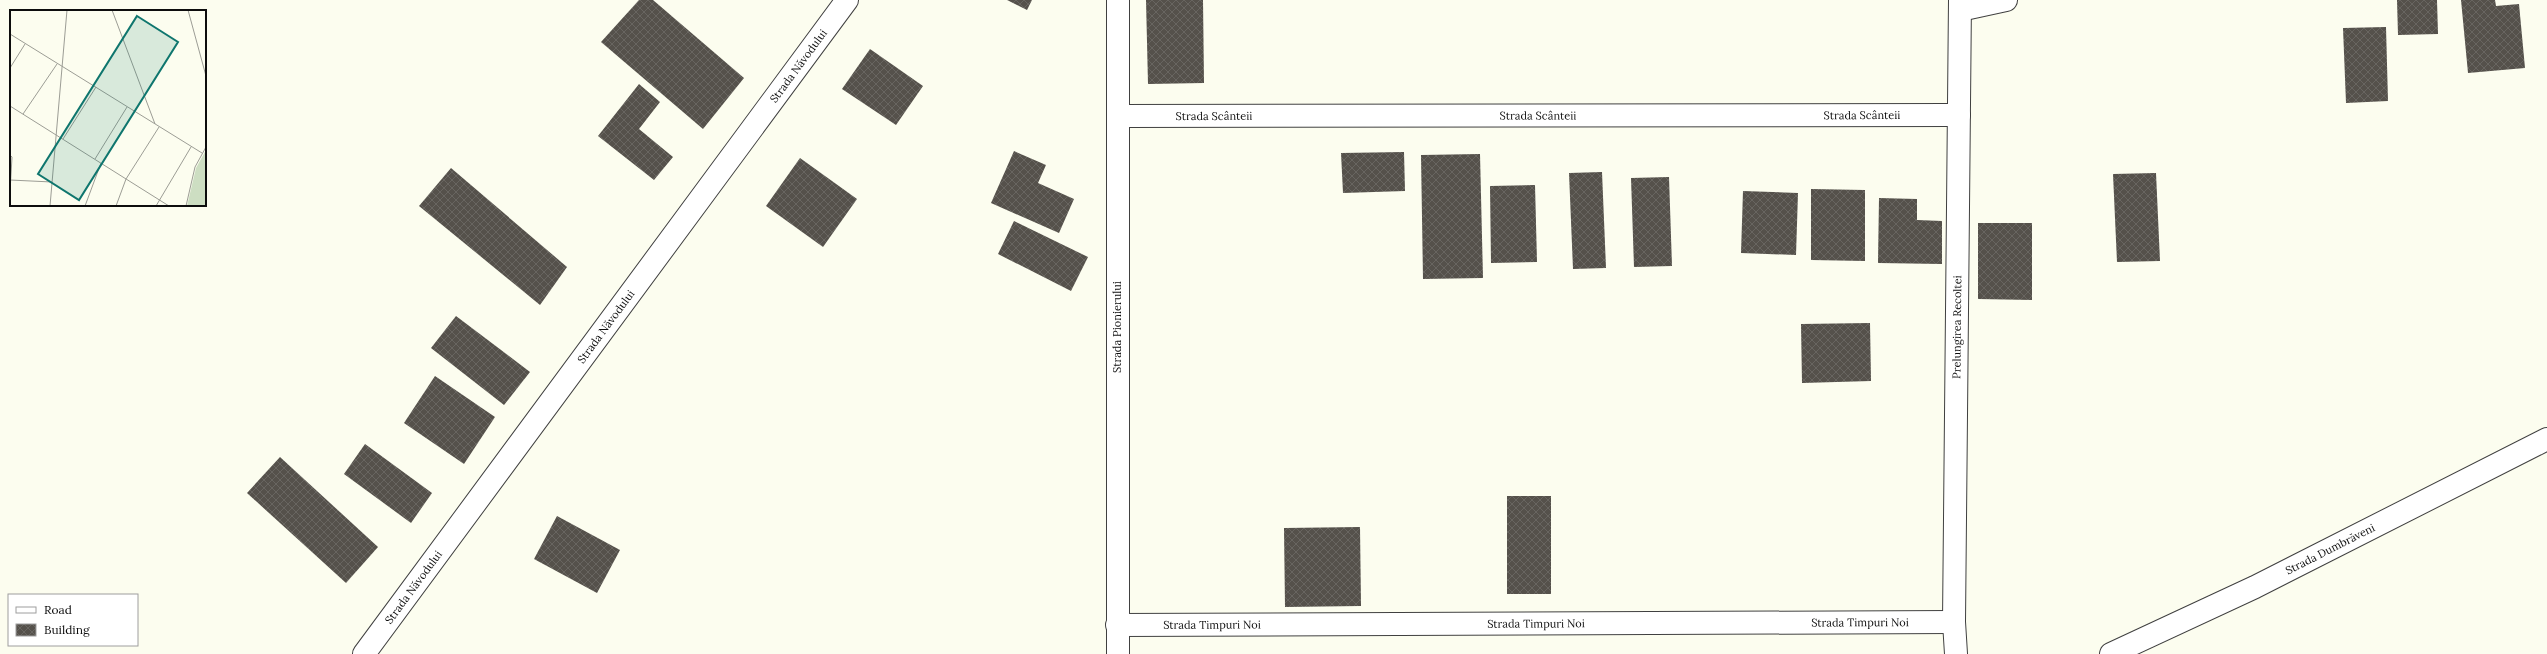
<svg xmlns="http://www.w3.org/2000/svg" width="2547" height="654" font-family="Lora,serif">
  <defs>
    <pattern id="building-cross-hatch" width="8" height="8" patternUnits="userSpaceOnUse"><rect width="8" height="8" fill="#55514b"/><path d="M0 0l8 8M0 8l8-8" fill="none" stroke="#686560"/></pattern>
  </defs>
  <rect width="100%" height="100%" fill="#fcfdef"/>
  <!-- building -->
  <g fill="url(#building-cross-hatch)">
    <path d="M639 0H653L744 78 703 129 601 42Z"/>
    <path d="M1007 0H1032L1027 10Z"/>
    <path d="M1146 0H1203L1204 83 1148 84Z"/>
    <path d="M2397 0H2437L2438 34 2398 35Z"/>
    <path d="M2461 0H2495L2496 6 2519 4 2525 68 2468 73Z"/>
    <path d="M2386 27 2388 101 2346 103 2343 28Z"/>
    <path d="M870 49 923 86 896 125 842 89Z"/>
    <path d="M639 84 660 102 639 129 673 157 654 180 598 136Z"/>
    <path d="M1014 151 1046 165 1038 183 1074 199 1059 233 991 203Z"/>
    <path d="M1404 152 1405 191 1343 193 1341 153Z"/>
    <path d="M1480 154 1483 278 1423 279 1421 155Z"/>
    <path d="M800 158 857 199 823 247 766 206Z"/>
    <path d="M451 168 567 267 540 305 419 206Z"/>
    <path d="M1602 172 1606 268 1573 269 1569 173Z"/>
    <path d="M2156 173 2160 261 2117 262 2113 174Z"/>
    <path d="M1669 177 1672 266 1634 267 1631 178Z"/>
    <path d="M1535 185 1537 262 1491 263 1490 186Z"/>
    <path d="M1811 189 1865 190V261L1811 260Z"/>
    <path d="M1743 191 1798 193 1796 255 1741 253Z"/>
    <path d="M1879 198 1917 199V220L1942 221V264L1878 263Z"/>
    <path d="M1014 221 1088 257 1071 291 998 254Z"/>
    <path d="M1978 223H2032V300L1978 299Z"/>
    <path d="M456 316 530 372 504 405 431 348Z"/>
    <path d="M1870 323 1871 381 1802 383 1801 324Z"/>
    <path d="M435 376 495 417 464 464 404 423Z"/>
    <path d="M365 444 432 493 411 523 344 474Z"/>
    <path d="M280 457 378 547 346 583 247 493Z"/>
    <rect x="1507" y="496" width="44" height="98"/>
    <path d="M557 516 620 550 597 593 534 559Z"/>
    <path d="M1360 527 1361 606 1285 607 1284 528Z"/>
  </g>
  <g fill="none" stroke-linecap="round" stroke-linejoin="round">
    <!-- minor casing -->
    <g stroke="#404040" stroke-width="24">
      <g id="minor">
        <path d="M1960 10 2006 0"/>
        <path id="s1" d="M1118 116 1959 115"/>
        <path id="s2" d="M1117 625 1954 622"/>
        <path id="s3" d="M364 654 847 0"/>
        <path d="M1118 654V0"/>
        <path id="s4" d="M1956 654 1954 622 1960 0"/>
        <path id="s5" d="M2111 654 2255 587 2547 439"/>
      </g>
    </g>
    <!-- minor -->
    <use href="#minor" stroke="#fff" stroke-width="22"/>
  </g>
  <g text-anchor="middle" stroke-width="4" stroke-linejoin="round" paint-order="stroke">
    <!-- street labels -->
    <g font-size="11" fill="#0d0d0d" stroke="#fff">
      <text dy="4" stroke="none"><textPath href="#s3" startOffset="731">Strada Năvodului</textPath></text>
      <text dy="4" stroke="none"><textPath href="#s1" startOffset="744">Strada Scânteii</textPath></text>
      <text dy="4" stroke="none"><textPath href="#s1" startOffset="96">Strada Scânteii</textPath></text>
      <text dy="4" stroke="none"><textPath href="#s1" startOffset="420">Strada Scânteii</textPath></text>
      <text dy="4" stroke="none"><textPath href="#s3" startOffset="407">Strada Năvodului</textPath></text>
      <text transform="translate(1117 327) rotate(-90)" y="4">Strada Pionierului</text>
      <text dy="4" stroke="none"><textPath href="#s4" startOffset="327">Prelungirea Recoltei</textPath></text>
      <text dy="4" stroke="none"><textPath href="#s5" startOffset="243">Strada Dumbrăveni</textPath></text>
      <text dy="4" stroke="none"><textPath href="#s3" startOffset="83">Strada Năvodului</textPath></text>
      <text dy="4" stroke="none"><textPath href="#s2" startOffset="743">Strada Timpuri Noi</textPath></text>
      <text dy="4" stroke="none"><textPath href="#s2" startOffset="419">Strada Timpuri Noi</textPath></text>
      <text dy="4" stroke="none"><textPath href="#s2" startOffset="95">Strada Timpuri Noi</textPath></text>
    </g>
  </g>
  <!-- overview -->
  <g transform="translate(10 10)">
    <rect width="196" height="196" fill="#fcfdef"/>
    <path d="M196 140V196H177L186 158Z" fill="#cddec2"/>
    <path fill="none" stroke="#9c9d95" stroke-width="1" d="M102 0 145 114M178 0 196 66M0 24 192 143M0 58 15 34M0 96 159 196M13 104 47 54M53 129 86 77M0 145 2 147 0 182M85 149 117 97M0 170 42 172M40 196 57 0M75 196 91 153M106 196 116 169 149 117M146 196 181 137M176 196 185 157 196 137"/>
    <path fill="#0f766e" fill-opacity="0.15" stroke="#0f766e" stroke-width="2" d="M127 6 168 32 69 190 28 164Z"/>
    <rect width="196" height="196" fill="none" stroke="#0d0d0d" stroke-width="2"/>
  </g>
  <!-- legend -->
  <rect x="8" y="594" width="130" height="52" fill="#ffffff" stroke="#9e9e9e"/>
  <rect x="16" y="607" width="20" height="6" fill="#ffffff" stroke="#9e9e9e"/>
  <text x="44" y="614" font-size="12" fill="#0d0d0d">Road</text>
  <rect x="16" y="624" width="20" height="12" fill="url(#building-cross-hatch)" stroke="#9e9e9e"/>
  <text x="44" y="634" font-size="12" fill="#0d0d0d">Building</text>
</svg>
